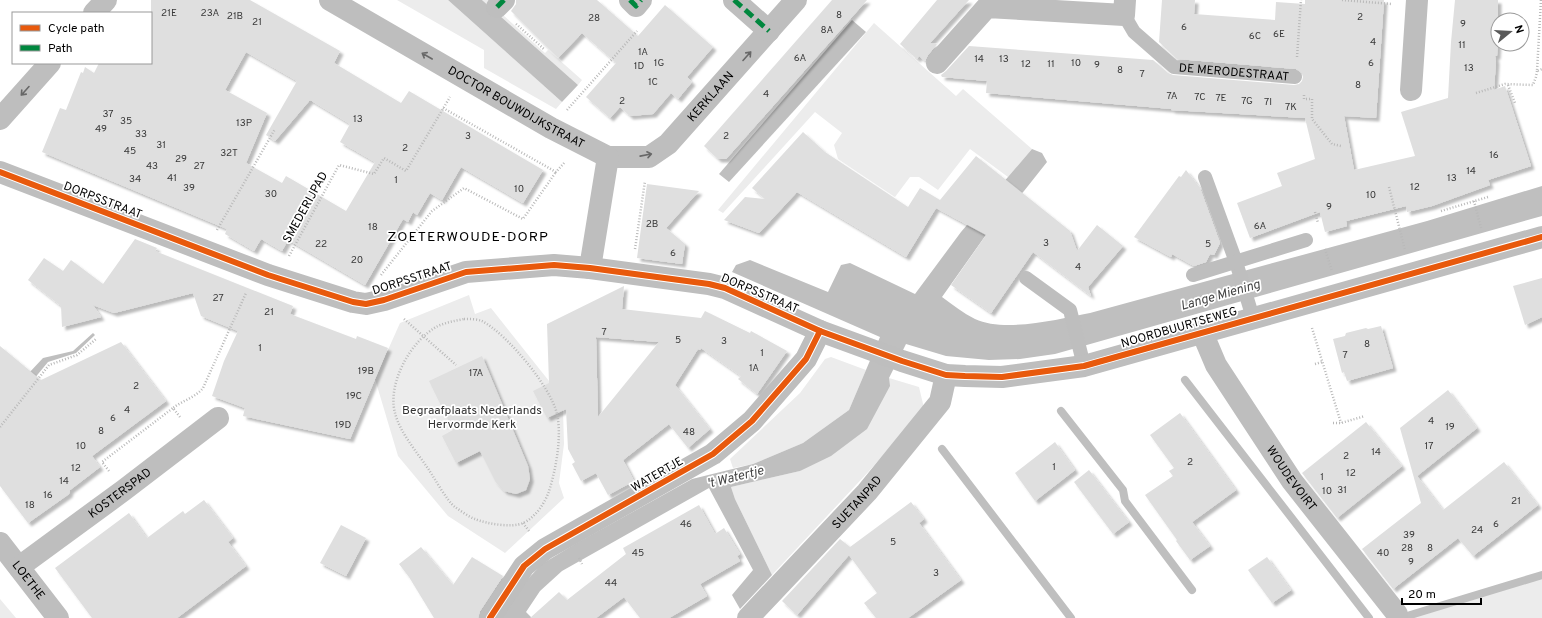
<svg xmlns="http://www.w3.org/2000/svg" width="1542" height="618" font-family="Overpass,sans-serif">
  <defs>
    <filter id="shadow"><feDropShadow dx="3.5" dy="3.5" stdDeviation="1" flood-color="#0004"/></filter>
  </defs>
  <rect width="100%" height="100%" fill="#fff"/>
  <!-- green -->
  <g fill="#ececec">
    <path d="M397 0H448L562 102 556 109 484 68V50Z"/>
    <path d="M482 0H498L493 6 545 53 548 50 582 80 578 85Z"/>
    <path d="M874 23 956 96 963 89 1032 149 1008 177 970 149 938 190 919 177H910L895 197 838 159 834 145 842 133 815 112 723 213 718 210Z"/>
    <path d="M469 295 475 314 491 308 549 381 558 395 563 411 564 444 559 483 564 498 505 553 448 516 398 456 375 379 400 323Z"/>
    <path d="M831 357 866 370 849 410 803 443 753 464 733 468 730 459 800 393 825 359Z"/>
    <path d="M889 378 919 387 924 408 870 470 772 575 735 499 731 487 800 471Z"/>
    <path d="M1542 575V618H1406L1408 616Z"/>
    <path d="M0 599 16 618H0Z"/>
  </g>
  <!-- water -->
  <g fill="#bfbfbf">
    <path d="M448 0H482L578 85 562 102Z"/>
    <path d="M852 20 866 32 729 182 719 174Z"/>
    <path d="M1032 149 1042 153 1047 162 1024 191 993 225 942 297C953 305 963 313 975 319 1005 333 1059 319 1090 313L1427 221 1542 186V216L1055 354 1020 359 989 360 946 356 906 344 889 378 890 386 867 429 831 456 800 471 731 487 735 499 772 575 740 609 732 595 753 570 709 488 562 571 540 591 526 612 532 618H502L525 582 542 564 575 544 692 479 753 464 803 443 849 410 880 337 732 272 736 265 750 260 828 292 841 265 850 263 915 294 961 232Z"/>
    <path d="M93 333 95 335 76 353 48 362 0 420V404L43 358 73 351Z"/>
  </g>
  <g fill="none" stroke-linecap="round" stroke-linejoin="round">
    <!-- stream -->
    <g stroke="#bfbfbf" stroke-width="8">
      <path d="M1185 380 1369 618"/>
      <path d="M1061 411 1123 490 1125 501 1192 590"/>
      <path d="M942 449 1071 618"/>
      <path d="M1407 616 1542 575"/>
    </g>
  </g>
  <!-- building -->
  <g fill="#dfdfdf" fill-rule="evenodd" filter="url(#shadow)">
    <path d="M151 0H250L340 51 334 63 401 103 409 91 543 170 523 203 461 167 442 200 430 193 417 215 413 212 408 222 403 219 365 285 288 240 282 251 261 239 254 251 225 234 227 229 42 152 60 108 66 110 81 72 83 73 85 67 94 73 99 63H151ZM246 52 297 81 266 135 275 141 310 100 350 124 340 142 375 162 346 211 286 176 282 183 246 163 267 113 225 90Z"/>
    <path d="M516 0H597L638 36 665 5 713 47 687 77 692 82 678 99 671 93 653 114 630 116 620 107 610 118 586 97 616 63 582 33 558 58 511 11 516 4Z"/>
    <path d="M832 0H867L726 159H718L704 146Z"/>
    <path d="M937 0H969L930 43 937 44 928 55 925 61 919 56 917 59 900 44Z"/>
    <path d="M1162 0H1195L1194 14 1275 20 1276 2 1305 4V0H1384L1376 118 1344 116 1354 170 1415 156 1401 112 1448 98 1451 42 1455 0H1498V40L1497 56H1495L1496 61 1494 90 1505 86 1531 166 1488 180 1490 185 1432 206 1407 212 1406 206 1346 221 1347 226 1325 232 1320 212 1250 238 1237 203 1282 186 1277 173 1315 159 1305 118 1171 110 1172 109 986 93 987 81 942 77 941 75 946 71 969 46 1153 60 1168 73 1173 75 1294 85 1299 84 1302 81 1303 77 1302 73 1296 69 1177 59 1159 42Z"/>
    <path d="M803 132 825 152 908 207 920 188 940 200 976 156 1070 231 1077 251 1097 225 1123 246 1088 287 1091 296 1033 252 991 313 951 285 986 235 936 208 906 257 797 192 759 233 724 220 745 197 765 199 752 188Z"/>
    <path d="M1186 170 1200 188 1220 243 1214 255 1210 254 1206 262 1194 266 1172 254 1171 257 1134 237 1179 176 1181 177Z"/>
    <path d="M647 184 699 191 666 228 685 244 682 264 637 258Z"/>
    <path d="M135 239 157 248 155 251 293 306 290 314 356 339 357 336 388 348 350 439 243 416 245 408 212 396 224 361 238 331 201 316 193 293 114 313 93 305 101 317 62 327 61 306 28 280 44 258 63 271 71 260 103 284Z"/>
    <path d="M1542 278V317L1525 325 1513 286Z"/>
    <path d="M624 286 622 309 701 318 705 311 750 333 751 331 787 351 757 394 738 379 741 376 701 348 700 350 698 349 675 385 710 429 688 448 669 424 623 460 634 481 608 495 596 473 581 481 572 464 575 462 568 449 566 409 547 418 533 391 549 383 547 324ZM596 337 659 342 598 417Z"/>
    <path d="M1381 326 1393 368 1347 381 1344 372 1342 373 1333 339 1345 336 1346 333 1366 328 1368 329Z"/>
    <path d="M121 342 166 401 92 456 100 467 70 490 69 494 28 523 0 486V346L41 380Z"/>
    <path d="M482 356 528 466 530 479 526 490 516 494 504 491 495 481 480 451 456 463 442 436 453 430 429 381Z"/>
    <path d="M1448 390 1477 428 1417 476 1443 510 1504 462 1538 505 1473 556 1458 538 1393 589 1362 549 1421 503 1400 428Z"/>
    <path d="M1180 413 1236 490 1192 522 1210 546 1190 560 1176 541 1177 540 1145 495 1173 476 1169 471 1174 468 1150 435Z"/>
    <path d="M1366 422 1402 466 1337 518 1302 473Z"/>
    <path d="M1055 442 1075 470 1035 501 1015 473Z"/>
    <path d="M1089 470 1129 522 1113 534 1074 482Z"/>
    <path d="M204 500 233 538 228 542 246 566 177 618H92L55 568 129 513 147 538 183 511 185 514Z"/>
    <path d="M911 502 924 519 919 523 961 580 908 618H876L864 603 877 593 849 555 797 615 782 601 840 539 850 547Z"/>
    <path d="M699 505 715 534 724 528 740 554 737 556 740 561 700 584 707 596 669 618H640L624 597 596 618H530L559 592 567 600 626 554 623 548Z"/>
    <path d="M341 525 366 538 346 576 320 563Z"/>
    <path d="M421 547 453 585 472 557 503 576 480 611 478 618H434L409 577 399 564Z"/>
    <path d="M1267 557 1291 590 1272 603 1248 570Z"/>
  </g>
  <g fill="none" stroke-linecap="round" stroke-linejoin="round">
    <!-- path -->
    <g stroke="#b9b9b9" stroke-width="2.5" stroke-dasharray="1 2" stroke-linecap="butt">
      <path d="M1342 0 1392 4"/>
      <path d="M1541 0 1537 71 1542 69"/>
      <path d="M516 24 545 50"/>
      <path d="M1297 57 1301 0"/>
      <path d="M1508 85 1515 103"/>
      <path d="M1476 93 1505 84 1533 85 1536 77 1537 71"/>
      <path d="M1304 95V99H1312V119L1332 144 1341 146"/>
      <path d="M443 108 556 172 565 162"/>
      <path d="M567 110 637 31"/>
      <path d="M1389 187 1405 250"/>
      <path d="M1474 201 1481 228"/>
      <path d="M1441 211 1488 197"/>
      <path d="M1315 212 1318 223"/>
      <path d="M217 230 275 129"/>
      <path d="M635 249 645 181"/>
      <path d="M1325 249 1332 271"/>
      <path d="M289 256 339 165 374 174 384 158 406 171 450 97"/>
      <path d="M381 275 432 211 464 188 523 219 556 172"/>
      <path d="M404 319 456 365"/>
      <path d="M464 319C470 319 477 319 482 321 507 334 551 387 557 414 562 437 556 469 549 491 545 503 535 518 523 523 512 528 487 524 475 519 469 517 461 511 455 507 447 501 435 479 429 470 417 452 400 433 395 413 387 383 411 340 438 326 447 322 455 321 464 319Z"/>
      <path d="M1312 328 1341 423"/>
      <path d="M1315 364 1322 362"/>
      <path d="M180 417 173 408C182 401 196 397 203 388L246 293"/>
      <path d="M1333 423H1341L1365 416"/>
      <path d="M0 427 49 365 77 355 96 339"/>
      <path d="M109 471 102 462 173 408"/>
      <path d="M523 523 529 531"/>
      <path d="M579 558 582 564"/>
    </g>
    <!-- lane -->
    <g stroke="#bebebe" stroke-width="14">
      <path id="s1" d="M1124 15 1134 32 1174 67 1295 77"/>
      <path d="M1205 177 1236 262 1253 318"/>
      <path d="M1193 275 1306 240"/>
      <path d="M1026 278 1070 310 1084 366"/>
    </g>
    <!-- street -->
    <g stroke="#bebebe" stroke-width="22">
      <path id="s2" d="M330 0 551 128 608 157H649L668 144 796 0"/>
      <path d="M630 0 636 6 641 0"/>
      <path d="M734 0 769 31"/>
      <path d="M497 7 504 0"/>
      <path d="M94 13 106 0"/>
      <path d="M937 63 987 7 1124 15 1125 0"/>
      <path d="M1411 90 1417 0"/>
      <path d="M0 119 50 63"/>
      <path d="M0 172 268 275 353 302 366 304 384 300 466 272 554 265 590 268 709 284 725 288 820 331 902 361 946 375 965 376 1002 377 1084 366 1542 237"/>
      <path d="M590 268 608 157"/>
      <path id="s3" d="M1202 332 1216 365 1292 481 1397 614"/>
      <path id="s4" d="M0 543 58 618"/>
      <path id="s5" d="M19 567 124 490 218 418"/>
      <path d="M490 618 524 566 545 549 713 454 752 421 806 359 820 331"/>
      <path id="s6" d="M748 618 867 492 940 402 946 375"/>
    </g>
    <!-- quiet -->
    <g stroke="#00873e" stroke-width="5" stroke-dasharray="10 5" stroke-linecap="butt">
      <path d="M630 0 636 6 641 0"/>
      <path d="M734 0 769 31"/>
      <path d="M497 7 504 0"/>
    </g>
    <!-- cycleway casing -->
    <g stroke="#fff" stroke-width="8">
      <g id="cycleway">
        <path d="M0 172 268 275 353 302 366 304 384 300 466 272 554 265 590 268 709 284 725 288 820 331 902 361 946 375 965 376 1002 377 1084 366 1542 237"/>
        <path d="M490 618 524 566 545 549 713 454 752 421 806 359 820 331"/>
      </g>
    </g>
    <!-- cycleway -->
    <use href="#cycleway" stroke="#e8590c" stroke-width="6"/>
  </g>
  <!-- one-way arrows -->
  <defs><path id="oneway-shaft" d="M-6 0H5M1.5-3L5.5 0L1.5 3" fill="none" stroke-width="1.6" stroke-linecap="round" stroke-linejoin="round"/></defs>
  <g stroke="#686868">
    <use href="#oneway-shaft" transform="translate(427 56) rotate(-150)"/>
    <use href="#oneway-shaft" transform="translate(747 56) rotate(-48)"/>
    <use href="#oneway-shaft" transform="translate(25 91) rotate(132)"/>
    <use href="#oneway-shaft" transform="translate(646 155) rotate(-11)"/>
  </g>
  <g text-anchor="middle" stroke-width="3.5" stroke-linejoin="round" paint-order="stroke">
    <!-- number labels -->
    <g font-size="10" fill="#383838">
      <text x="169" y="16">21E</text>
      <text x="210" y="16">23A</text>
      <text x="839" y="18">8</text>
      <text x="235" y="19">21B</text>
      <text x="1360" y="20">2</text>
      <text x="594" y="21">28</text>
      <text x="257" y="25">21</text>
      <text x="1463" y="27">9</text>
      <text x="1184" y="30">6</text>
      <text x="827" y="33">8A</text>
      <text x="1279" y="37">6E</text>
      <text x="1255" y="39">6C</text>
      <text x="1373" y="45">4</text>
      <text x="1462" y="48">11</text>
      <text x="643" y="55">1A</text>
      <text x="800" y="61">6A</text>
      <text x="979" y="62">14</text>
      <text x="1004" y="62">13</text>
      <text x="659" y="66">1G</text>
      <text x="1076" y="66">10</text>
      <text x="1371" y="66">6</text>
      <text x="1026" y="67">12</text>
      <text x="1051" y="67">11</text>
      <text x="1097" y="68">9</text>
      <text x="639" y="69">1D</text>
      <text x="1469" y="71">13</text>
      <text x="1120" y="73">8</text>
      <text x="1142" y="77">7</text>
      <text x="653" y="85">1C</text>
      <text x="1358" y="88">8</text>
      <text x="766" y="97">4</text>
      <text x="1172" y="99">7A</text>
      <text x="1200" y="100">7C</text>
      <text x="1221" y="101">7E</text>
      <text x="622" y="104">2</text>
      <text x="1247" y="104">7G</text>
      <text x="1268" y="105">7I</text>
      <text x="1291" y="110">7K</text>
      <text x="108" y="117">37</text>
      <text x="358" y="122">13</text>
      <text x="126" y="124">35</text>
      <text x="244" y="126">13P</text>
      <text x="101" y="132">49</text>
      <text x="141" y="137">33</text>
      <text x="468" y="139">3</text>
      <text x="726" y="139">2</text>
      <text x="161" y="148">31</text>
      <text x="405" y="151">2</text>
      <text x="130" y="154">45</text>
      <text x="229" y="156">32T</text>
      <text x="1494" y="158">16</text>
      <text x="181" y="162">29</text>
      <text x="152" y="169">43</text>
      <text x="199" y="169">27</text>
      <text x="1471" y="174">14</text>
      <text x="172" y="181">41</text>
      <text x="1452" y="181">13</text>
      <text x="135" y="182">34</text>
      <text x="396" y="183">1</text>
      <text x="1415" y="190">12</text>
      <text x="189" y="191">39</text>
      <text x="519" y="192">10</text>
      <text x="271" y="197">30</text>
      <text x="1371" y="198">10</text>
      <text x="1329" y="210">9</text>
      <text x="652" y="227">2B</text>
      <text x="1260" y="229">6A</text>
      <text x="373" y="230">18</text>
      <text x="1046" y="246">3</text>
      <text x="321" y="247">22</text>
      <text x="1208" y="247">5</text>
      <text x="673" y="256">6</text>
      <text x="357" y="263">20</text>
      <text x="1078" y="270">4</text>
      <text x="218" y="301">27</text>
      <text x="269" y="315">21</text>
      <text x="604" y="335">7</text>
      <text x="678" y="343">5</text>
      <text x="724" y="344">3</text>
      <text x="1367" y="347">8</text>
      <text x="260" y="351">1</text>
      <text x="762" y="356">1</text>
      <text x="1345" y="358">7</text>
      <text x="754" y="371">1A</text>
      <text x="366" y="374">19B</text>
      <text x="476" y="376">17A</text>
      <text x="136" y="389">2</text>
      <text x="354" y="399">19C</text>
      <text x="127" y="413">4</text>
      <text x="113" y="421">6</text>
      <text x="1431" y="424">4</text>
      <text x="343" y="428">19D</text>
      <text x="1450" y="430">19</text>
      <text x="101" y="434">8</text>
      <text x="689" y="435">48</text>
      <text x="81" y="449">10</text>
      <text x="1429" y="449">17</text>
      <text x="1376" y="455">14</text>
      <text x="1346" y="459">2</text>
      <text x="1190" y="465">2</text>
      <text x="1054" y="470">1</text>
      <text x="76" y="471">12</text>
      <text x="1351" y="476">12</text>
      <text x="1322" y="480">1</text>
      <text x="64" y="484">14</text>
      <text x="1342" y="493">31</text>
      <text x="1327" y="494">10</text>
      <text x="48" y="498">16</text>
      <text x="1516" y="504">21</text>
      <text x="30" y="508">18</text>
      <text x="686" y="527">46</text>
      <text x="1496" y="527">6</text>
      <text x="1477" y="533">24</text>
      <text x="1409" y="538">39</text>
      <text x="893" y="545">5</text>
      <text x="1407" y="551">28</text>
      <text x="1430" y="551">8</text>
      <text x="638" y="556">45</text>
      <text x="1383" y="556">40</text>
      <text x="1411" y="565">9</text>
      <text x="936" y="576">3</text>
      <text x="611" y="586">44</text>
    </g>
    <!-- street labels -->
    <g font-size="12" fill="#000" stroke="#fff">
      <text dy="4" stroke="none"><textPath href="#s1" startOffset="133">DE MERODESTRAAT</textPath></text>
      <text dy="4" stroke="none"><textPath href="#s2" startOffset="447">KERKLAAN</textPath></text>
      <text dy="4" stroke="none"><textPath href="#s2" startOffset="215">DOCTOR BOUWDIJKSTRAAT</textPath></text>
      <text transform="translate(103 200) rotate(21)" y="4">DORPSSTRAAT</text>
      <text transform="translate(305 207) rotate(-61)" y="4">SMEDERIJPAD</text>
      <text transform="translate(412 278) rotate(-18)" y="4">DORPSSTRAAT</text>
      <text transform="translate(760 293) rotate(23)" y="4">DORPSSTRAAT</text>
      <text transform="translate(1179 327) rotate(-16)" y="4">NOORDBUURTSEWEG</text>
      <text transform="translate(657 474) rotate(-30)" y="4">WATERTJE</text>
      <text dy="4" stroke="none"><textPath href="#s3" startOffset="172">WOUDEVOIRT</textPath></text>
      <text dy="4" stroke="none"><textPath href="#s5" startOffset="125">KOSTERSPAD</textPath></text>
      <text dy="4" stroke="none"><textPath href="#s6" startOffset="159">SUETANPAD</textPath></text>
      <text dy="4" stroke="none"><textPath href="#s4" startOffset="47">LOETHE</textPath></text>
    </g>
    <!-- park labels -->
    <g font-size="12" fill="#333" stroke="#fff">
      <text x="472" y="414">Begraafplaats Nederlands<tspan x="472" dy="14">Hervormde Kerk</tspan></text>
    </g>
    <!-- water labels -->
    <g font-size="13" font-style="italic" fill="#444" stroke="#fff">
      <text transform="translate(1220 294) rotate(-16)" y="5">Lange Miening</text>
      <text transform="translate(735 476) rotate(-14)" y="5">'t Watertje</text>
    </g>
    <!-- quarter labels -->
    <g font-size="14" letter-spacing="1" fill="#000" stroke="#fff">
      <text x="468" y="241">ZOETERWOUDE-DORP</text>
    </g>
  </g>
  <!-- legend -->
  <rect x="12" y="12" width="140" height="52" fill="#ffffff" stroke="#999999"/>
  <rect x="20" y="25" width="20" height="6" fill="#e8590c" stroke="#999999"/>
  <text x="48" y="32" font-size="12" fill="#000000">Cycle path</text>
  <rect x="20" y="45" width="20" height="6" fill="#00873e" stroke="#999999"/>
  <text x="48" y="52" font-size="12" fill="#000000">Path</text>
  <!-- north arrow -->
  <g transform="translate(1510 32) rotate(72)"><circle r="19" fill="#ffffff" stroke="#999999"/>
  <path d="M0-3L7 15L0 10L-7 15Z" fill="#595959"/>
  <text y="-6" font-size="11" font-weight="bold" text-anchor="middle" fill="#000000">N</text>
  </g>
  <!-- scale -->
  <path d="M1402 598v6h79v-6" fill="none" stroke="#000000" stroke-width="2"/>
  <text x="1408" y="598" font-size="12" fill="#000000" stroke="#ffffff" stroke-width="3" paint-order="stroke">20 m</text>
</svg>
